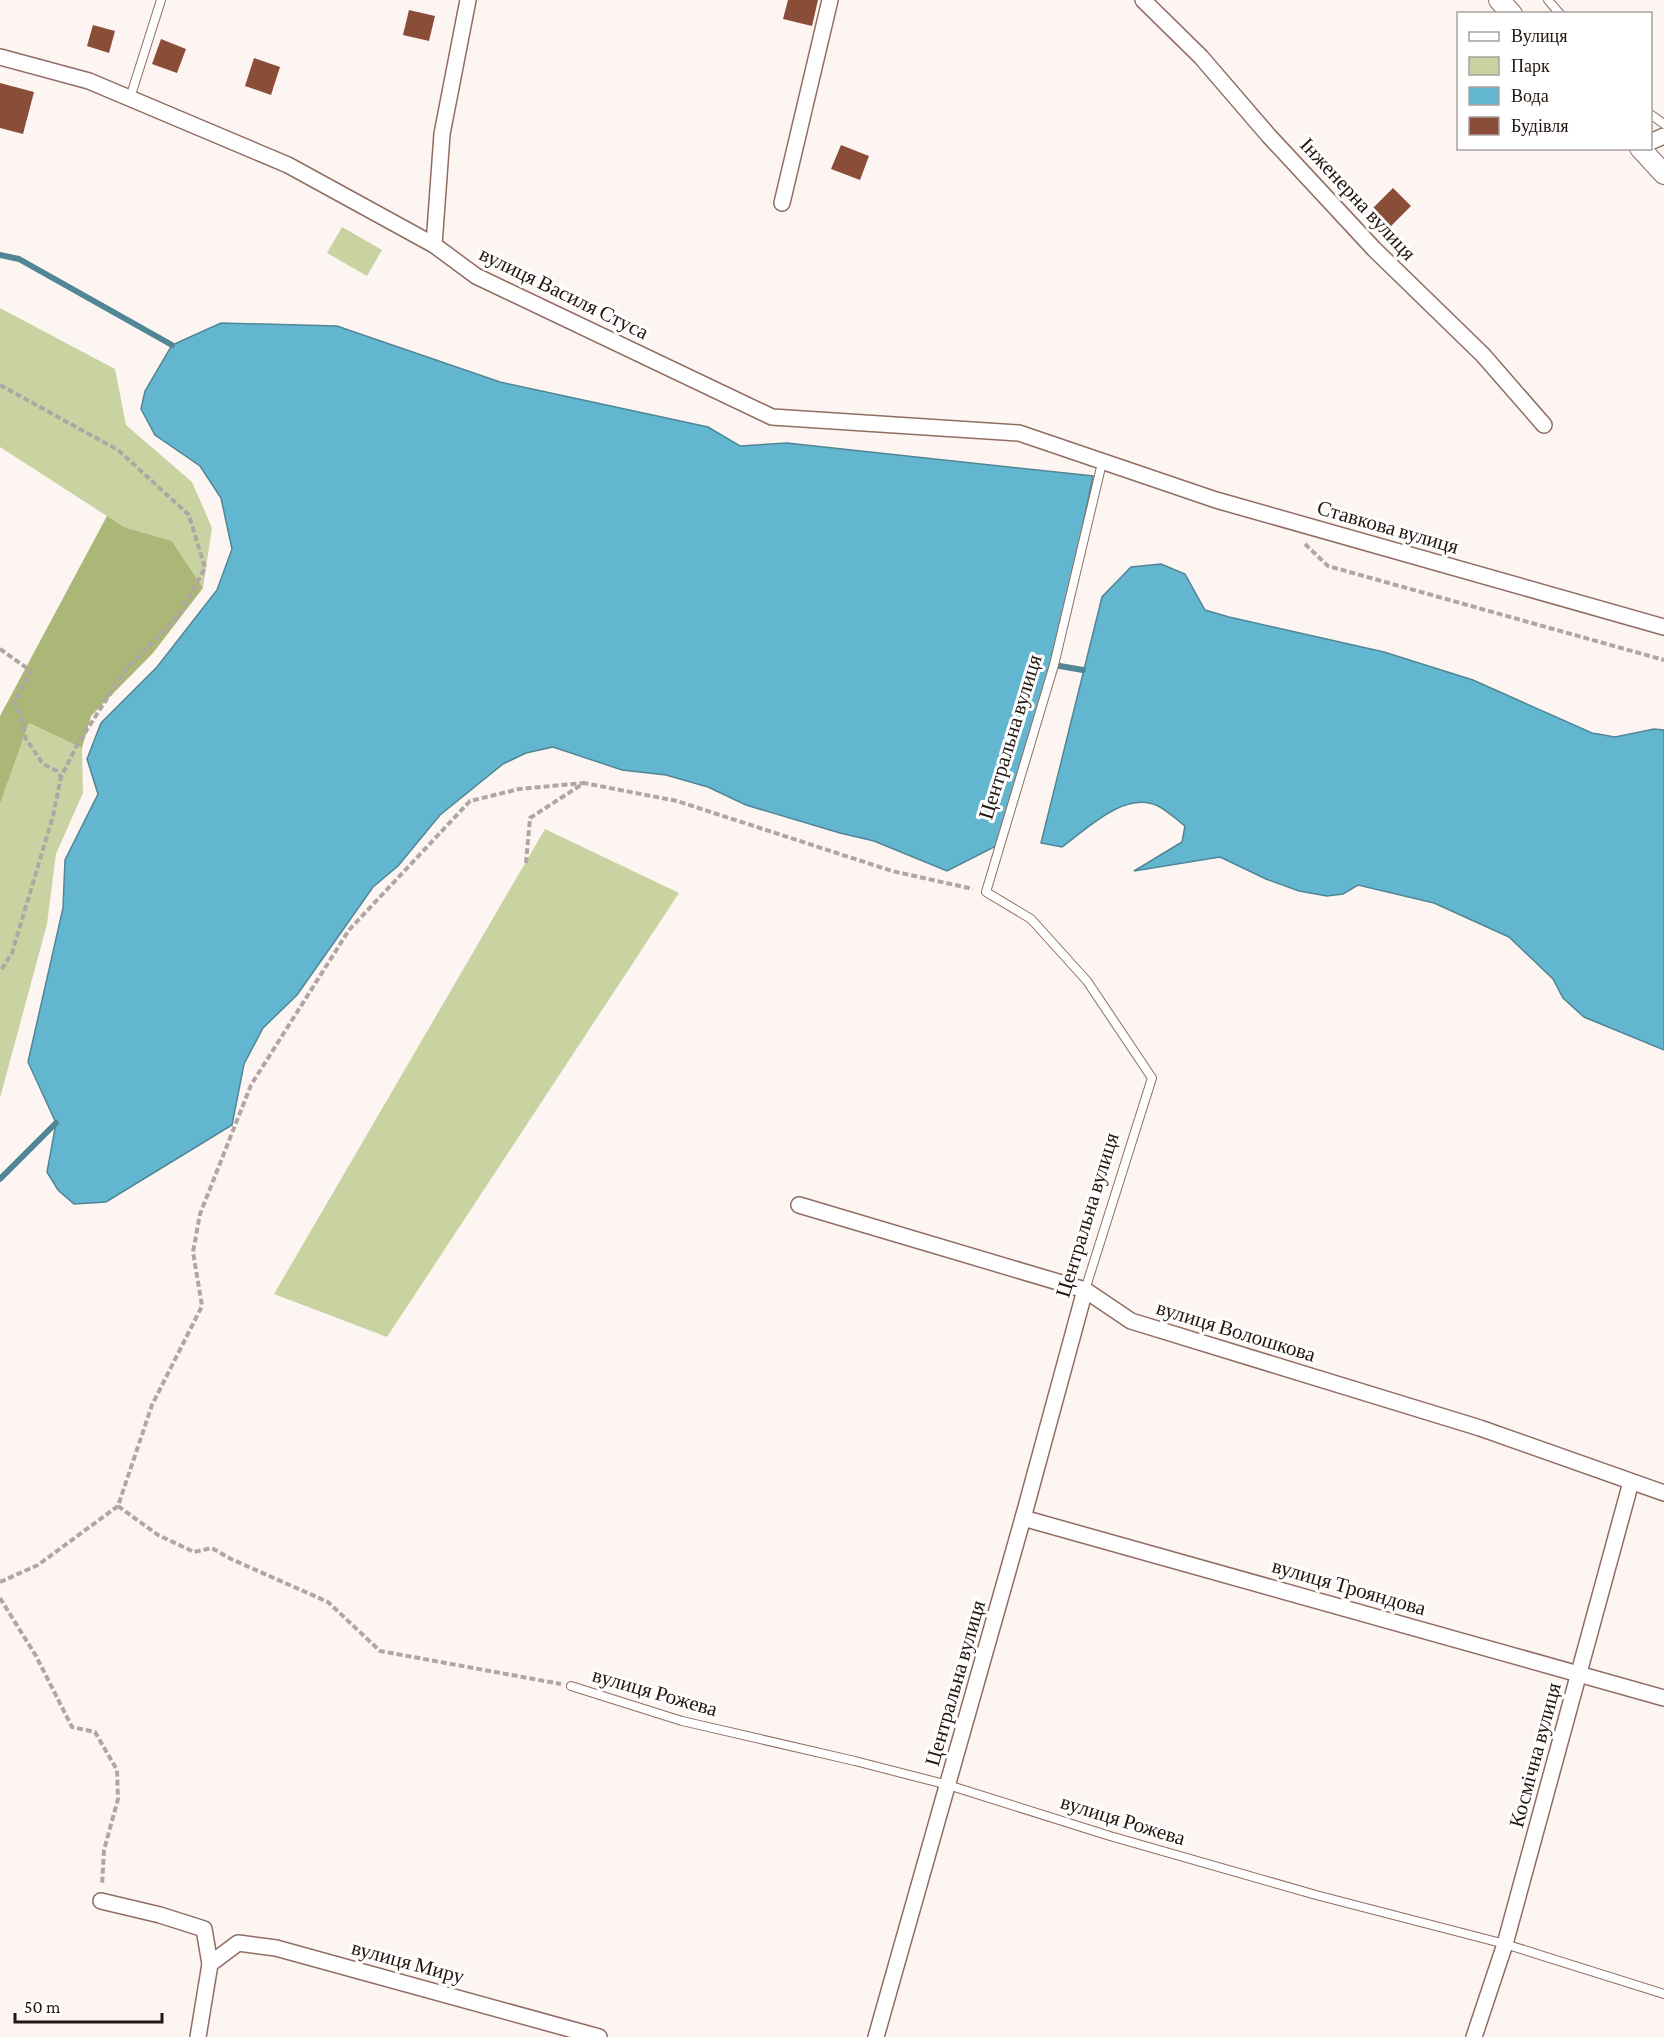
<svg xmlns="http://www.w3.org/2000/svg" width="1664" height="2037" font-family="'Crimson Pro',serif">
  <rect width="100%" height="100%" fill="#fdf5f2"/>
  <!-- green -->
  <g fill="#c9d3a2">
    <path d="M342 227 382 250 367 276 327 253Z"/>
    <path d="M0 308 115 369 126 425 192 482 212 528 203 588 172 541 124 527 0 447Z"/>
    <path d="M29 723 82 748 83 793 56 854 47 924 0 1098V804Z"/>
    <path d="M545 829 679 893 387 1337 274 1294Z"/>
  </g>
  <!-- forest -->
  <path fill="#abb776" d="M107 516 124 527 172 541 203 588 153 653 91 716 82 748 29 723 0 804V716Z"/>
  <!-- water -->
  <g fill="#63b6cf" stroke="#508696" stroke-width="1.5">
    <path d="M221 323 337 326 500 382 708 427 740 446 787 443 1093 476 1054 665 1000 844 947 871 874 841 840 833 746 805 708 787 666 775 622 770 553 747 526 753 503 764 440 815 398 866 373 887 297 995 263 1028 244 1064 232 1125 106 1202 74 1204 58 1190 47 1172 56 1123 28 1062 63 908 65 860 98 794 87 759 101 723 157 667 217 590 232 549 221 498 200 466 155 435 141 409 145 391 172 345Z"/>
    <path d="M1161 564 1185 574 1205 610 1229 617 1384 652 1473 680 1592 733 1615 737 1654 729 1664 730V1050L1584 1017 1563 998 1553 979 1509 937 1434 903 1358 885 1343 894 1327 896 1299 891 1266 879 1220 857 1134 871 1182 842 1185 826C1177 820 1168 811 1158 806 1125 790 1087 829 1062 847L1041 843 1102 597 1131 567Z"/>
  </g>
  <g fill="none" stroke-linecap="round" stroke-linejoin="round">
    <!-- stream -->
    <g stroke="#508696" stroke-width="6">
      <path d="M0 255 19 259 172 345"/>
      <path d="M1054 665 1083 670"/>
      <path d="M0 1179 56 1123"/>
    </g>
  </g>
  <!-- building -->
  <g fill="#8a4d38">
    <path d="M788 0H818L812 26 783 19Z"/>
    <path d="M409 10 435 16 429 41 403 35Z"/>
    <path d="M93 25 115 31 109 53 87 46Z"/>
    <path d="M161 39 186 49 177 73 152 64Z"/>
    <path d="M254 58 280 67 271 95 245 86Z"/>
    <path d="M0 83 34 92 23 134 0 128Z"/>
    <path d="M841 145 869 156 860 180 831 169Z"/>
    <path d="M1393 188 1411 206 1389 228 1371 210Z"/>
  </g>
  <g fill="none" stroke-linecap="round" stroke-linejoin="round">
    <!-- service casing -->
    <g stroke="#916d61" stroke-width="10">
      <g id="service">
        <path d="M1548 0 1560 14"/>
        <path d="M130 98 161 0"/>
        <path d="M1650 114 1664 124"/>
        <path d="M1085 1290 1152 1078 1087 981 1031 919 986 892 1054 665 1102 463"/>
        <path d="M571 1686 682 1721 855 1761 948 1785 1110 1836 1316 1895 1505 1944 1664 1994"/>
      </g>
    </g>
    <!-- minor casing -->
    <g stroke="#916d61" stroke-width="18">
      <g id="minor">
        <path d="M1143 0 1201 57 1269 136 1374 249 1483 355 1544 425"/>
        <path d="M0 57 89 81 288 165 434 245 476 276 772 417 1019 433 1216 500 1664 627"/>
        <path d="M1650 142 1664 136"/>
        <path d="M782 203 830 0"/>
        <path d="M434 245 442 134 468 0"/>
        <path d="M799 1205 1085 1290 1131 1321 1480 1428 1664 1493"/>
        <path d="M1023 1518 1664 1698"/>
        <path d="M101 1901 160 1915 204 1929 210 1964"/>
        <path d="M198 2037 210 1964 238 1943 276 1948 599 2037"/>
        <path d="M876 2037 1023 1518 1085 1290"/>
        <path d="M1474 2037 1505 1944 1631 1482"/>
      </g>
    </g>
    <!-- tertiary casing -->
    <g stroke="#916d61" stroke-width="22">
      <g id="tertiary">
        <path d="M1499 0 1512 14"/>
        <path d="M1640 148 1664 174"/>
      </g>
    </g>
    <!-- path -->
    <g stroke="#b0a6a3" stroke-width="4" stroke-dasharray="6 3" stroke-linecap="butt">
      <path d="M0 385 118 450 189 515 205 568 179 615 126 669 77 745 61 777 53 816 12 953 0 972"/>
      <path d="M1305 544 1328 566 1664 660"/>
      <path d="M0 649 31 671 14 702 21 717 26 739 43 764 57 771 61 777"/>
      <path d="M526 863 530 818 584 783 677 801 892 871 973 889"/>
      <path d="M118 1506 158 1535 194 1552 212 1548 231 1559 328 1602 380 1651 561 1684"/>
      <path d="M0 1582 38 1565 118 1506 152 1405 202 1306 193 1252 200 1214 251 1085 349 930 470 801 519 789 584 783"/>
      <path d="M0 1598 36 1656 72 1727 95 1732 117 1770 118 1799 104 1850 102 1885"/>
    </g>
    <!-- service -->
    <use href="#service" stroke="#fff" stroke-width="8"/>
    <!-- minor -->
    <use href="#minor" stroke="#fff" stroke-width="15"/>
    <!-- tertiary -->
    <use href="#tertiary" stroke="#fff" stroke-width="20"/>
  </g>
  <g text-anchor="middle" stroke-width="6" stroke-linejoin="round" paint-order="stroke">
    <!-- street labels -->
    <g font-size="21" fill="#231510" stroke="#fff">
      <text transform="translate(1358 199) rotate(47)" y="7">Інженерна вулиця</text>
      <text transform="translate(564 293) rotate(26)" y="7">вулиця Василя Стуса</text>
      <text transform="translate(1388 527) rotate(16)" y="7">Ставкова вулиця</text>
      <text transform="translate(1010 737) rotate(-73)" y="7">Центральна вулиця</text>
      <text transform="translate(1087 1215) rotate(-73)" y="7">Центральна вулиця</text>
      <text transform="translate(1236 1331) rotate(17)" y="7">вулиця Волошкова</text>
      <text transform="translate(1349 1587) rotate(16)" y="7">вулиця Трояндова</text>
      <text transform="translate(955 1683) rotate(-74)" y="7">Центральна вулиця</text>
      <text transform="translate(655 1692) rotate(16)" y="7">вулиця Рожева</text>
      <text transform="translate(1535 1755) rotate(-75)" y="7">Космічна вулиця</text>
      <text transform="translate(1123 1820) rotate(17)" y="7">вулиця Рожева</text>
      <text transform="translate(408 1962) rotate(15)" y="7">вулиця Миру</text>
    </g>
  </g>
  <!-- legend -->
  <rect x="1457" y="12" width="195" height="138" fill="#ffffff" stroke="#a7a19f" stroke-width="1.5"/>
  <rect x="1469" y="32" width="30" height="9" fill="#ffffff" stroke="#a7a19f" stroke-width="1.5"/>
  <text x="1511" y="42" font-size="18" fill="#231510">Вулиця</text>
  <rect x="1469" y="57" width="30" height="18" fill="#c9d3a2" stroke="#a7a19f" stroke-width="1.5"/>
  <text x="1511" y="72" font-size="18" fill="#231510">Парк</text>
  <rect x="1469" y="87" width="30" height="18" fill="#63b6cf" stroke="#a7a19f" stroke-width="1.5"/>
  <text x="1511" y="102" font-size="18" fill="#231510">Вода</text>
  <rect x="1469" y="117" width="30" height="18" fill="#8a4d38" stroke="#a7a19f" stroke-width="1.5"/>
  <text x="1511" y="132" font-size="18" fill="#231510">Будівля</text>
  <!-- scale -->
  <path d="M15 2013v9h147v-9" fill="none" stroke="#231510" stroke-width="3"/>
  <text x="24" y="2013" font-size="18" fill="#231510" stroke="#ffffff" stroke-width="4.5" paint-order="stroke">50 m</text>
</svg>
